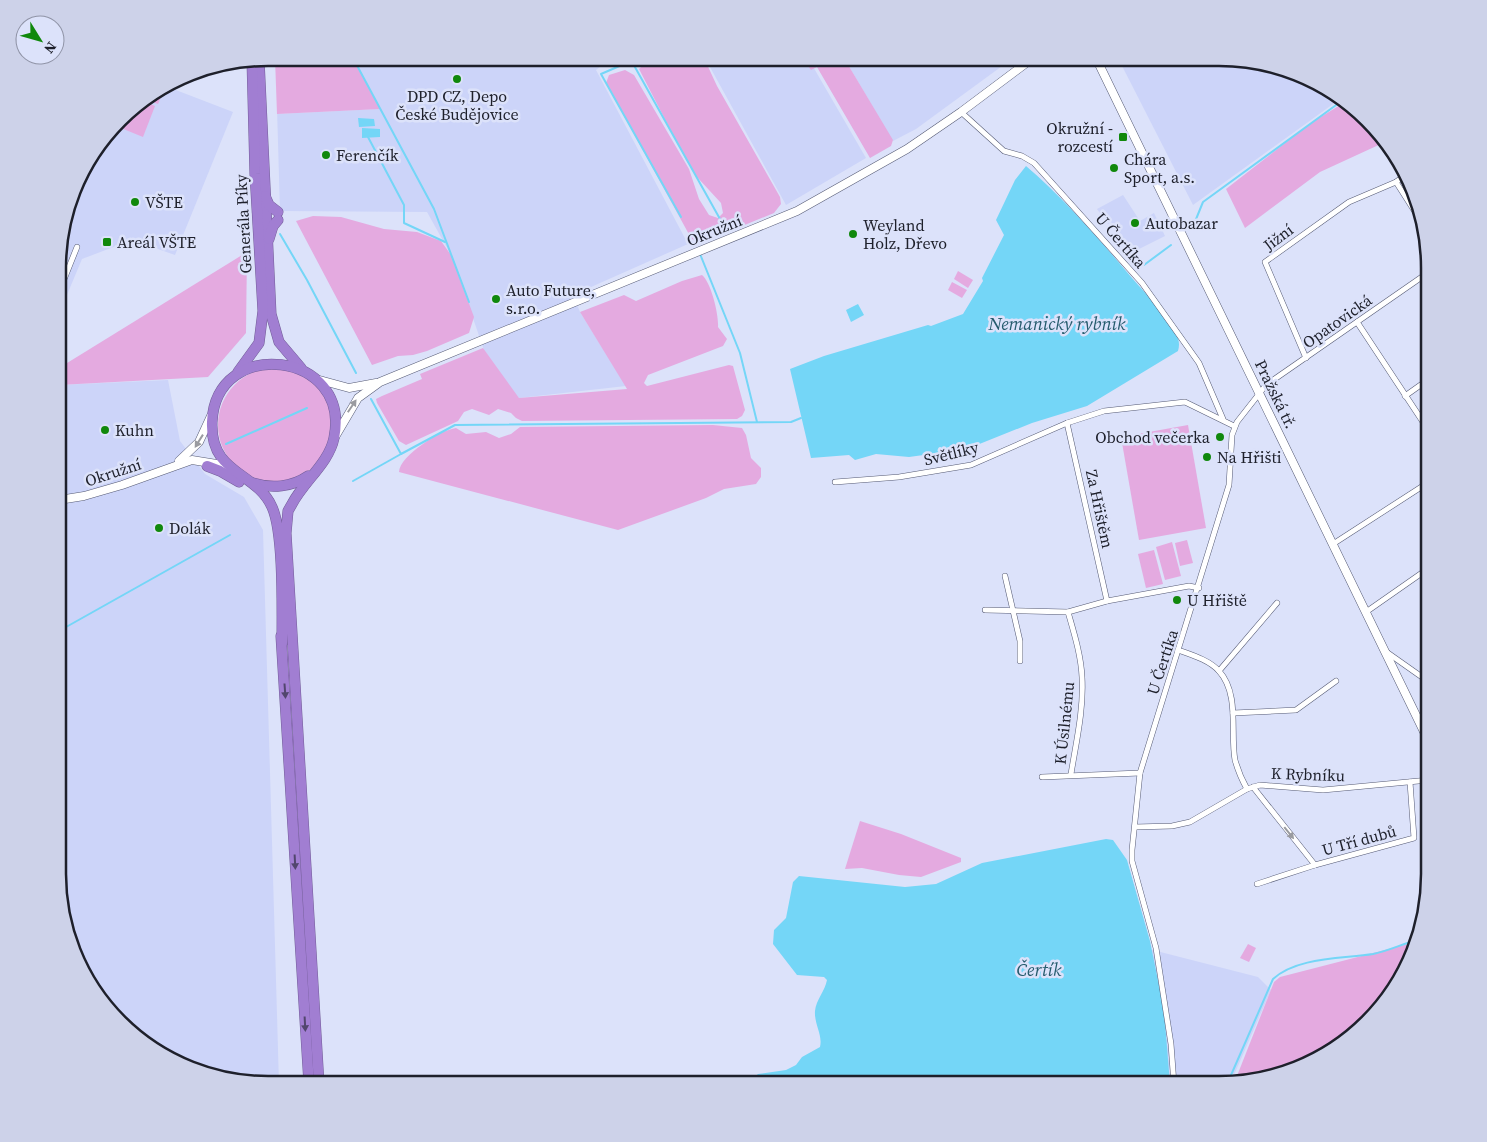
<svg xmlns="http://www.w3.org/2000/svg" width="1487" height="1142" font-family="'Source Serif 4',serif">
  <rect width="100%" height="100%" fill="#dce2fa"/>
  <!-- built -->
  <g fill="#ccd4f9">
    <path d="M353 58H604L606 62 596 70 688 244 573 295 580 312 626 386 519 398 516 396 484 350 451 255 427 212 280 211 277 108V114L379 109Z"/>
    <path d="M705 58H808L866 158 786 205Z"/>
    <path d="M844 58H1013L916 129 893 141Z"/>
    <path d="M1118 58H1232L1299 73 1340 99 1193 205Z"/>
    <path d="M168 87 233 112 175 255 132 240 82 259 59 314V240L86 163 129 110Z"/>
    <path d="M1123 195 1140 221 1154 213 1165 236 1131 253 1111 222 1108 224 1097 209Z"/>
    <path d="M168 380 180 441 205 474 244 497 263 530 279 1084H255L188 1069 129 1032 79 967 58 888 59 385Z"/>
    <path d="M1137 946 1258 977 1271 990 1231 1082 1219 1084H1160Z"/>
  </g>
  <!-- green -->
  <g fill="#e4aae0">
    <path d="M275 58H353L380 109 277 114Z"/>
    <path d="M666 58H704L717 86 780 197 781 204 774 213 701 243H697L691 238 606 83 609 75 625 70 634 75 689 169 699 199 709 215 718 218 723 213 721 203 697 177 686 160 639 69 644 64Z"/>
    <path d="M798 58H844L893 140 891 146 870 158 817 67 811 70 805 62Z"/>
    <path d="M164 90 158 104 147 100Z"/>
    <path d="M144 101 155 106 143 137 116 126 129 110Z"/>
    <path d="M1345 102 1358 110 1383 143 1320 172 1245 228 1226 189 1311 123Z"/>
    <path d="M313 216 341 217 384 229 417 232 441 241 451 255 474 317 469 333 427 351 413 355 398 356 372 365 296 221Z"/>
    <path d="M247 252 246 333 208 377 59 385V368Z"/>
    <path d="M958 271 973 280 968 288 954 279Z"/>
    <path d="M702 275C711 282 719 315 718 327L727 339 723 346 648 375 644 383 647 386 729 365 733 366 745 410 742 416 737 419 522 421 516 418 511 413 498 409 489 415 472 409 464 412 458 421 406 445 399 441 377 403 376 399 382 396 422 379 420 374 483 348 519 398 627 389 580 312 624 295 636 301 682 281Z"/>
    <path d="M952 282 967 290 962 298 948 290Z"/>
    <circle cx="275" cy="425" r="57"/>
    <path d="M713 425 742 428 746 435 751 458 761 468V477L756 484 724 489 706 498 618 530 399 472C400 455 441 430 456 428L466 434 486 432 499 438 511 434 520 427Z"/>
    <path d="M1188 425 1206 528 1139 540 1121 437Z"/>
    <path d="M1187 540 1193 563 1180 566 1175 543Z"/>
    <path d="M1172 542 1181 576 1165 580 1156 547Z"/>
    <path d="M1154 550 1163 584 1146 588 1138 554Z"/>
    <path d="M860 821 901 834 961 858V862L921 877 899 875 862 868 845 869Z"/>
    <path d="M1416 942 1413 955 1377 1013 1312 1063 1235 1081 1274 982 1280 977Z"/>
    <path d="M1248 944 1256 948 1249 962 1240 958Z"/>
    <path d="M546 1079 561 1084H459Z"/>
  </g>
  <!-- water -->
  <g fill="#74d6f7">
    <path d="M358 118 374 119 375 126 359 127Z"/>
    <path d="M362 128 380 129V137L362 138Z"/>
    <path d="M1026 166C1065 199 1099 239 1132 278 1147 295 1165 313 1175 332 1179 339 1180 344 1178 351L1087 406 1032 423 967 449 909 457 876 454 855 460 849 455 811 458 790 369 824 356 928 325 931 326 963 314 983 281 982 278 1004 235 996 220 1015 180Z"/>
    <path d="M858 304 864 315 851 322 846 310Z"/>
    <path d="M1106 839 1113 840 1127 860 1150 941 1164 1010 1170 1084H746L758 1074 786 1070 796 1065 802 1057 820 1047C823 1035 814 1024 815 1011 816 1000 825 991 827 980L824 977 797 975 773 944 774 930 786 918 793 882 799 876 905 887 936 884 982 863Z"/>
  </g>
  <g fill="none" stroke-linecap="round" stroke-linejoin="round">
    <!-- stream -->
    <g stroke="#74d6f7" stroke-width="2">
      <path d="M353 58 434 209 469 302"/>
      <path d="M638 58 601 74 681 217"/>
      <path d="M631 60 720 219"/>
      <path d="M368 137 404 205V223L445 242"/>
      <path d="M1192 229 1203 202 1343 100"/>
      <path d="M280 234 307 280 356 373"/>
      <path d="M700 254 740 353 757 422"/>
      <path d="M1144 265 1171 245"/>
      <path d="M371 399 401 454 455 425 791 422 801 418"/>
      <path d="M226 444 307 408"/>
      <path d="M353 481 401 454"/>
      <path d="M59 631 230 535"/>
      <path d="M1228 1082 1273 979C1297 957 1341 959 1373 954 1388 951 1402 944 1417 940"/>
      <path d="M700 1084H740"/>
    </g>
    <!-- street casing -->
    <g stroke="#555a74" stroke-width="6">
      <g id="street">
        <path d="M961 112 1004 151 1022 156 1034 163 1142 283 1199 363 1223 419"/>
        <path d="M1396 182 1407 174"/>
        <path d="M59 292 77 247"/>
        <path d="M1357 322 1429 431"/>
        <path d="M1306 358 1265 262 1349 202 1396 182 1417 215"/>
        <path d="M1405 396 1429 379"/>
        <path d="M1067 423 1107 601"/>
        <path d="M835 482 899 477 971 465 1067 423 1104 411 1185 402 1234 426"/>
        <path d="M1333 544 1429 482"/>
        <path d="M1005 576 1020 641V661"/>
        <path d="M985 610 1068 612 1107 601 1189 586 1199 588"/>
        <path d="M1068 612C1074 633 1081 655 1082 677 1084 709 1076 743 1071 774"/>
        <path d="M1366 612 1429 568"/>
        <path d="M1178 650C1192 655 1209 660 1219 671 1240 694 1230 733 1235 760 1238 771 1242 780 1247 789"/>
        <path d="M1385 651 1429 682"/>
        <path d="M1219 671 1277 603"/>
        <path d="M1233 713 1296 710 1336 681"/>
        <path d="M1042 777 1140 773"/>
        <path d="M1253 787 1315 865"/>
        <path d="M1135 827 1172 826 1190 822 1247 789 1260 785 1323 790 1429 780"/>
        <path d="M1257 884 1315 865 1414 838 1410 782"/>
        <path d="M1174 1084 1171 1044 1156 948 1132 861V850L1140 773 1229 485 1232 435 1237 422 1266 385 1429 272"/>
      </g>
    </g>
    <!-- secondary casing -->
    <g stroke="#555a74" stroke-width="9">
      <g id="secondary">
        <path d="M1096 58 1429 742"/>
        <path d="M316 379 349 388 376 383"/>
        <path d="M335 437 358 398 380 382 797 211 907 149 961 112 1033 58"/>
        <path d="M179 461 199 442 211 416"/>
        <path d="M59 500 84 496 122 485 192 460 229 466"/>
      </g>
    </g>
    <!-- highway casing -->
    <g stroke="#735d98" stroke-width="11">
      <g id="highway">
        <path d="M259 59 271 314 279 342 301 368"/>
        <path d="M265 196 269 205 278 212"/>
        <path d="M269 239 273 226 278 220"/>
        <path d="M238 372 259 343 263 311 255 174 252 60"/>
        <path d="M207 466 220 471 239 482"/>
        <path d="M253 483C272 489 292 487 308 476"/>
        <path d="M281 636 309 1084"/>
        <path d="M282 643C282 612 284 533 272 507 256 471 210 475 212 422 216 335 352 351 334 438 329 463 304 481 292 504L288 511 286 533 319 1084"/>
      </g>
    </g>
    <!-- street -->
    <use href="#street" stroke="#fff" stroke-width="5"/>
    <!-- secondary -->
    <use href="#secondary" stroke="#fff" stroke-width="8"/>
    <!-- highway -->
    <use href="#highway" stroke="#a17ed2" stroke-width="10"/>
  </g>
  <!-- one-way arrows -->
  <defs><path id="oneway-solid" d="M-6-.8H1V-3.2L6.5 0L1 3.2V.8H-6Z" transform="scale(1.25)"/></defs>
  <g fill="#9a9ba0">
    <use href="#oneway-solid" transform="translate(352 406) rotate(-56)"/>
    <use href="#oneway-solid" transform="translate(199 441) rotate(122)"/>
    <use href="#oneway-solid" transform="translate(1289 833) rotate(51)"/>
  </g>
  <g fill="#52466e">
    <use href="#oneway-solid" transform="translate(285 691) rotate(86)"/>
    <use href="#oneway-solid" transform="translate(295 862) rotate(87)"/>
    <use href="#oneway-solid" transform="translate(305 1024) rotate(87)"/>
  </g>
  <!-- markers -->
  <g fill="#10880c" stroke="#dce2fa" stroke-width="2">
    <circle cx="457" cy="79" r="5"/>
    <rect x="1118" y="132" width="10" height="10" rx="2.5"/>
    <circle cx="326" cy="155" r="5"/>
    <circle cx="1114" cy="168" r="5"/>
    <circle cx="135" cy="202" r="5"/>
    <circle cx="1135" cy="223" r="5"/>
    <circle cx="853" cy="234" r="5"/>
    <rect x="102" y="237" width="10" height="10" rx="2.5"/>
    <circle cx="496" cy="299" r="5"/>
    <circle cx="105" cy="430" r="5"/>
    <circle cx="1220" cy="437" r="5"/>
    <circle cx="1207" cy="457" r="5"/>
    <circle cx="159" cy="528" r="5"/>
    <circle cx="1177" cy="600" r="5"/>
  </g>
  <g text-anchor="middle" stroke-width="5" stroke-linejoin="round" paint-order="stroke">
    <!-- poi labels -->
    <g font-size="16" fill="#1e202b" stroke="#dce2fa" text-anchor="start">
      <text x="457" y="102" text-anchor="middle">DPD CZ, Depo<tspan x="457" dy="18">České Budějovice</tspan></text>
      <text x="1113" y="134" text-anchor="end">Okružní -<tspan x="1113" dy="18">rozcestí</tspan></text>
      <text x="336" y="161">Ferenčík</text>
      <text x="1124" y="165">Chára<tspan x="1124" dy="18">Sport, a.s.</tspan></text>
      <text x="145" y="208">VŠTE</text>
      <text x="1145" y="229">Autobazar</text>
      <text x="863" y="231">Weyland<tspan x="863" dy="18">Holz, Dřevo</tspan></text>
      <text x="117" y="248">Areál VŠTE</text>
      <text x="506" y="296">Auto Future,<tspan x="506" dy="18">s.r.o.</tspan></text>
      <text x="115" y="436">Kuhn</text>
      <text x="1210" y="443" text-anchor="end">Obchod večerka</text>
      <text x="1217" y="463">Na Hřišti</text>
      <text x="169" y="534">Dolák</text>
      <text x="1187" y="606">U Hřiště</text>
    </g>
    <!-- street labels -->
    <g font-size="16" fill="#1e202b" stroke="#dce2fa">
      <text transform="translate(243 224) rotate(-93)" y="6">Generála Píky</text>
      <text transform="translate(714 230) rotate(-22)" y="6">Okružní</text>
      <text transform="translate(1278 237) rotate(-37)" y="6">Jižní</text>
      <text transform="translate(1121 240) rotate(49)" y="6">U Čertíka</text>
      <text transform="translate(1337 321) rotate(-35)" y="6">Opatovická</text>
      <text transform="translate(1276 394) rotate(64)" y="6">Pražská tř.</text>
      <text transform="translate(951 453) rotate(-14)" y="6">Světlíky</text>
      <text transform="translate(113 472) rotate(-18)" y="6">Okružní</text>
      <text transform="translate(1100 509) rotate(78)" y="6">Za Hřištěm</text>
      <text transform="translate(1162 662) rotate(-72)" y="6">U Čertíka</text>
      <text transform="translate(1064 723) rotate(-84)" y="6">K Úsilnému</text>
      <text transform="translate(1308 774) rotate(2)" y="6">K Rybníku</text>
      <text transform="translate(1359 840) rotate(-15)" y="6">U Tří dubů</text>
    </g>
    <!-- water labels -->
    <g font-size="18" font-style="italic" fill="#255b6d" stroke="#dce2fa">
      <text x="1057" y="330">Nemanický rybník</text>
      <text x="1039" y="976">Čertík</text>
    </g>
  </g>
  <!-- crop -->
  <path d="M0 0H1487V1142H0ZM268 66H1219A202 202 0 0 1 1421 268V874A202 202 0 0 1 1219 1076H268A202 202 0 0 1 66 874V268A202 202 0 0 1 268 66Z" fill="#cdd2e9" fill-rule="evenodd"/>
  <path fill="none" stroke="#1e202b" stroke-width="2.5" d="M268 66H1219A202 202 0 0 1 1421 268V874A202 202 0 0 1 1219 1076H268A202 202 0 0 1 66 874V268A202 202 0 0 1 268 66Z"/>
  <!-- north arrow -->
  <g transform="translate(40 40) rotate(127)"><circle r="24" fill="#dce2fa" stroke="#9094a7"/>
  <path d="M0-4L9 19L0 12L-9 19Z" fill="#10880c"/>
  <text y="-8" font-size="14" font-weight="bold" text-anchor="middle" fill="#1e202b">N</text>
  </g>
</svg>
